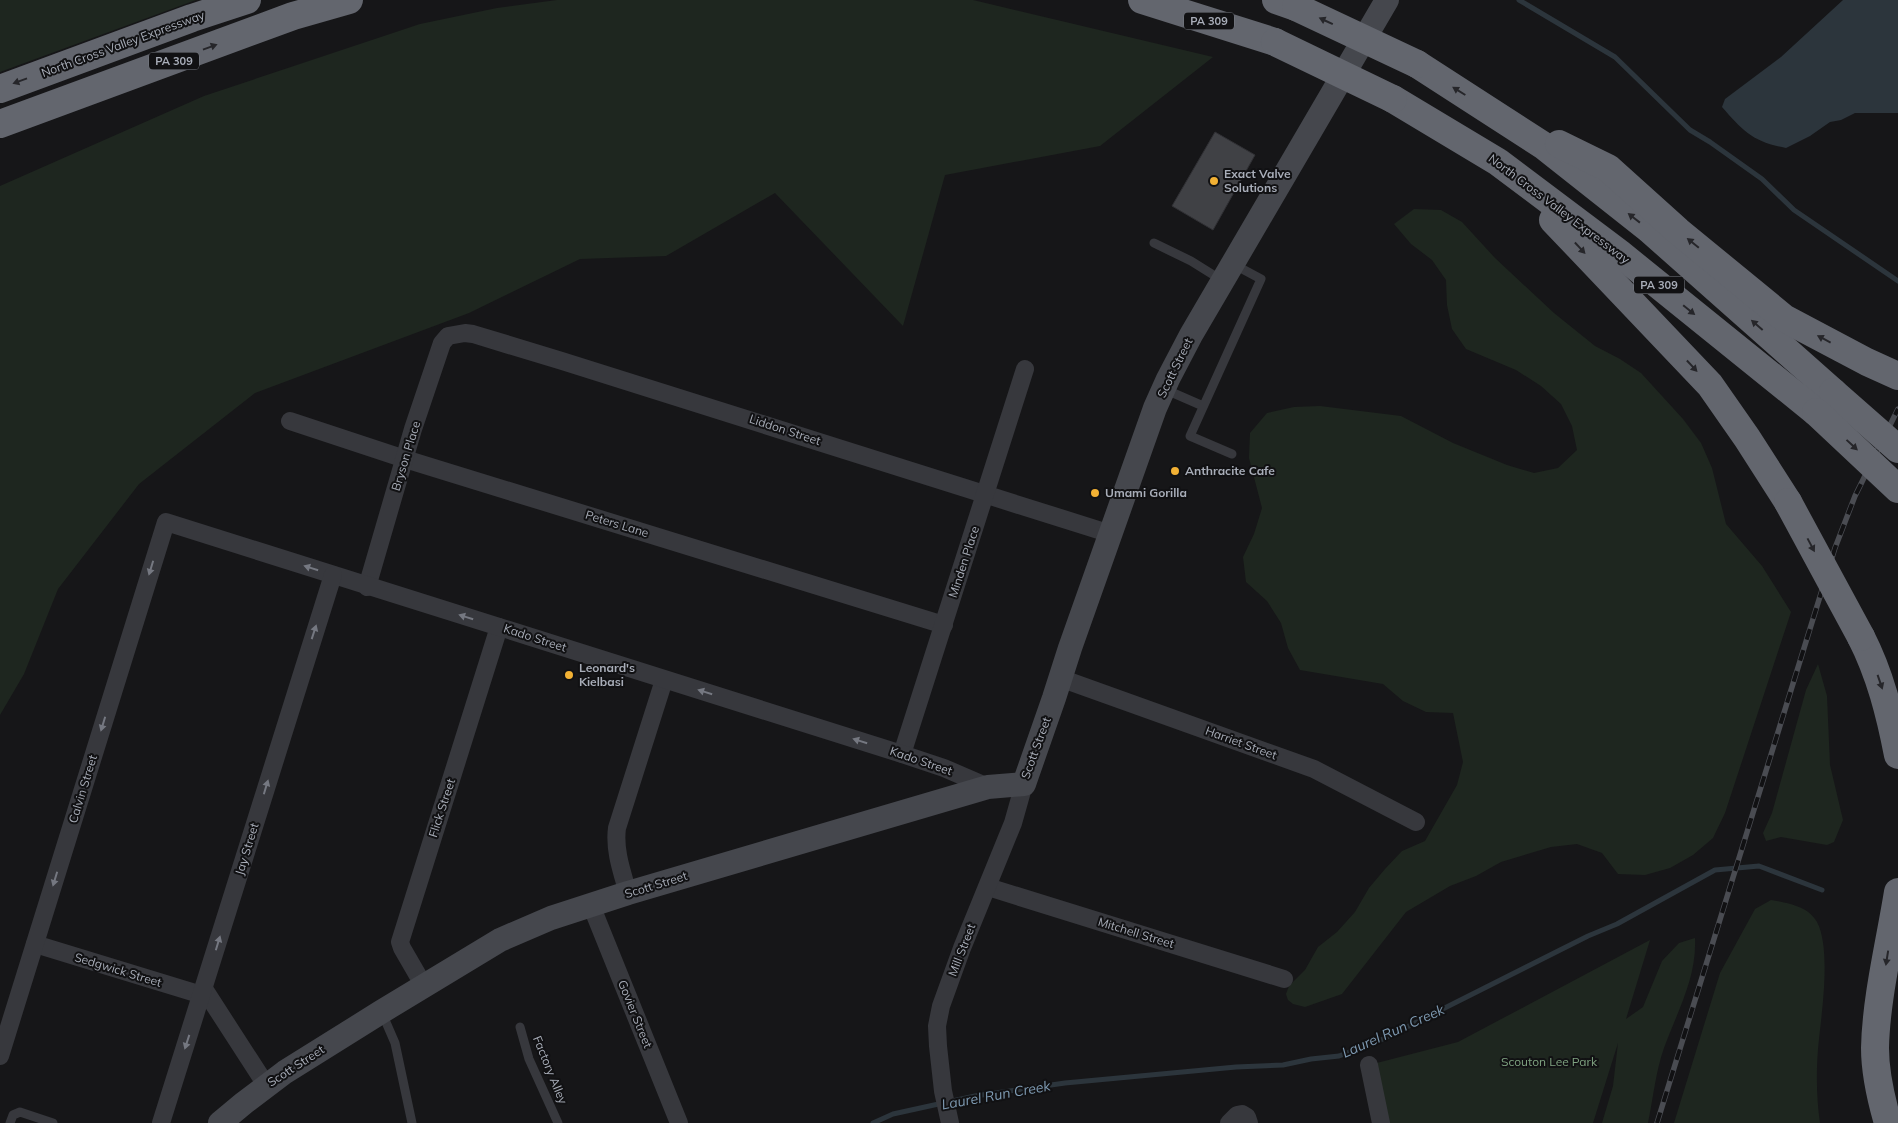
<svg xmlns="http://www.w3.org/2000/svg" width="1898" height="1123" font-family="Mulish,sans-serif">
  <rect width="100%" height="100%" fill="#161618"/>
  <!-- green -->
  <g fill="#1e261f">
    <path d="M0 0H196L0 72Z"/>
    <path d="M557 0H973L1213 57 1100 146 945 175 903 326 775 193 666 256 580 259 469 313 255 393 139 484 58 589 24 674 0 715V186L204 96 420 24 497 8Z"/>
    <path d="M1414 209 1441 210 1462 222 1495 258 1554 313 1595 346 1620 359 1641 373 1683 419 1701 443 1712 468 1726 524 1762 566 1791 612 1725 813 1713 838 1693 855 1670 868 1645 875 1618 874 1602 853 1577 844 1551 847 1501 862 1476 876 1450 886 1406 912 1342 994 1305 1007 1293 1004 1288 1000 1286 994 1289 986 1305 970 1318 947 1337 932 1355 912 1369 888 1385 869 1402 851 1425 841 1457 785 1463 762 1453 713 1426 712 1403 701 1383 684 1300 670 1288 648 1281 623 1267 601 1246 582 1243 557 1254 534 1262 508 1249 458 1250 433 1267 413 1294 407 1320 406 1401 416 1453 443 1507 465 1534 473 1558 468 1577 450 1572 426 1561 404 1541 386 1516 370 1466 349 1452 329 1447 305 1446 280 1432 260 1411 244 1394 224Z"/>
    <path d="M1818 664 1827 696 1830 765 1843 820 1834 842 1827 845 1781 837 1766 841 1763 833 1772 813 1806 690Z"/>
    <path d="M1771 900C1788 903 1808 906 1817 922 1831 948 1822 1011 1819 1039 1816 1066 1816 1096 1820 1123H1674L1720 973 1755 909Z"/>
    <path d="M1695 938C1697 978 1677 1012 1664 1048 1656 1070 1653 1099 1648 1123H1602L1613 1086 1618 1043 1593 1123H1382L1369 1065 1458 1042 1650 940 1626 1019 1643 1007 1662 961 1679 943Z"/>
  </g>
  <!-- water -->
  <path fill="#2c353c" d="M1843 0H1898V113H1855L1841 120 1830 122 1810 136 1786 148C1753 142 1743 131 1722 107L1725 99 1781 57Z"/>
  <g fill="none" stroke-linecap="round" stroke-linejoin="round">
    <!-- stream -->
    <g stroke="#2c353c" stroke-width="5">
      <path d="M1519 0 1615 57 1690 130 1710 142 1762 179 1794 210 1898 281"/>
      <path d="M873 1123 893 1114 975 1096 1065 1083 1236 1067 1283 1065 1311 1059 1339 1056 1383 1039 1588 936 1617 924 1715 870 1759 866 1822 890"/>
    </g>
  </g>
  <!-- building -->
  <path fill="#404145" stroke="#303034" d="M1215 132 1255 155 1213 230 1172 206Z"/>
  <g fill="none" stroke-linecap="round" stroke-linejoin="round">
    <!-- lane -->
    <g stroke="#37383d" stroke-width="9">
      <path d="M1154 243 1191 261 1223 281"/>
      <path d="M1164 389 1203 406"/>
      <path d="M1232 454 1190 436 1261 279 1233 264"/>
      <path d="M382 1013 395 1043 412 1123"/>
      <path d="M520 1027 529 1059 558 1123"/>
      <path d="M10 1123 13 1115 20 1112 53 1123"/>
    </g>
    <!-- street -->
    <g stroke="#37383d" stroke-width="18">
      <path d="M290 421 405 459 944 625"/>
      <path d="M367 587 413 429 442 343 448 336 465 333 473 334 562 361 1111 534"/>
      <path d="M1060 678 1314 769 1416 822"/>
      <path d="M902 754 1025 369"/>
      <path d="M988 887 1284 979"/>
      <path d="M628 893C622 872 614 850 617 828L664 680"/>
      <path d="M591 905 679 1123"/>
      <path d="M35 944 202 995"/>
      <path d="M424 986 402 948 400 942 499 627"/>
      <path d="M204 989 266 1085"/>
      <path d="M0 1056 166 522 902 754 944 768 988 787"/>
      <path d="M1369 1065 1381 1123"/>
      <path d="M161 1123 333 575"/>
      <path d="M950 1123 943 1091 938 1046 937 1026 941 1006 962 948 1013 823 1024 784"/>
      <path d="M1229 1123 1237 1115 1242 1114 1247 1117 1249 1123"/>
    </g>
    <!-- secondary -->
    <path stroke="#45474d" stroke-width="24" d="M220 1123 244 1103 285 1072 381 1012 500 940 551 918 628 893 988 787 1024 784 1054 698 1070 648 1155 408 1168 379 1191 335 1387 0"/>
    <!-- highway -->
    <g stroke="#63666e" stroke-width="28">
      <path d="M1142 0 1275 42"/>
      <path d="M1276 0 1296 7"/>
      <path d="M1417 64 1544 146 1649 229 1833 392"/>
      <path d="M0 89 192 18 247 0"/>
      <path d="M1393 99 1498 162 1619 253 1816 412"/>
      <path d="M0 124 293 16 349 0"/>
      <path d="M1559 144 1608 168 1678 231 1784 318 1867 362 1898 376"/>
      <path d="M1553 220 1710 385 1747 438 1788 502"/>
      <path d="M1861 637C1880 674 1890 714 1898 755"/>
      <path d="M1888 1123C1881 1099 1875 1073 1875 1048 1876 998 1890 942 1898 892"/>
    </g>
    <!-- rail casing -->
    <g stroke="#4a4c52" stroke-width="5.5">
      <path id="rail" d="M1657 1123 1835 548 1855 496 1898 409"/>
    </g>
    <!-- rail -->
    <use href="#rail" stroke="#111113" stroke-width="4" stroke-dasharray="11" stroke-linecap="butt"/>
    <!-- highway-bridge -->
    <g stroke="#63666e" stroke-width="28">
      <path d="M1296 7 1417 64"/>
      <path d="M1275 42 1393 99"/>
      <path d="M1833 392 1898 449"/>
      <path d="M1816 412 1898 489"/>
      <path d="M1788 502 1861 637"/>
    </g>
  </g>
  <!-- one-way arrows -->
  <defs><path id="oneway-solid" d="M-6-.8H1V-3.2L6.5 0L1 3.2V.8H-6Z" transform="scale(1.25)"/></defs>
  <g fill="#26262a">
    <use href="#oneway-solid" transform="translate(1326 21) rotate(-155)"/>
    <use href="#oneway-solid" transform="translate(210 47) rotate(-20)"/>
    <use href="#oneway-solid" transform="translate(20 81) rotate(160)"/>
    <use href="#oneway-solid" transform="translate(1459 91) rotate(-148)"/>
    <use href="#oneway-solid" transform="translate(1634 218) rotate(-142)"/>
    <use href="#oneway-solid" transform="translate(1693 243) rotate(-141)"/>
    <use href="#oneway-solid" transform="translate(1580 248) rotate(47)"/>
    <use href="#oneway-solid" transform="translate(1689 310) rotate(39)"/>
    <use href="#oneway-solid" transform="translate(1757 325) rotate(-139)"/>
    <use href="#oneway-solid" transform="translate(1824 339) rotate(-152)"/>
    <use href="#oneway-solid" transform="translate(1692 366) rotate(47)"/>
    <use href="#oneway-solid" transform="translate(1852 445) rotate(43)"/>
    <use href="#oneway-solid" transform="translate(1811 545) rotate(62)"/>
    <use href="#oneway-solid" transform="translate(1880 682) rotate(71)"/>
    <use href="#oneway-solid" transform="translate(1887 958) rotate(99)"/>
  </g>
  <g fill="#757881">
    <use href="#oneway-solid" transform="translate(151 568) rotate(107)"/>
    <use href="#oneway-solid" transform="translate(311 568) rotate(-162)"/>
    <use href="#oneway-solid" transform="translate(466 617) rotate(-163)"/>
    <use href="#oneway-solid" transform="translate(314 632) rotate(-72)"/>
    <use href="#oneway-solid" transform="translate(705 692) rotate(-163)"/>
    <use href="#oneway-solid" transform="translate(103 724) rotate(107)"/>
    <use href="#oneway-solid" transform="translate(860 741) rotate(-163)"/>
    <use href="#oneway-solid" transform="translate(266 787) rotate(-73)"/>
    <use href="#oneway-solid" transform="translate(55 879) rotate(107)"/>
    <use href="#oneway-solid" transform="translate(218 943) rotate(-73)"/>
    <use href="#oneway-solid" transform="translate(187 1042) rotate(108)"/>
  </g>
  <!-- markers -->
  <g fill="#f2b134" stroke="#111113" stroke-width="2">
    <circle cx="1214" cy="181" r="5"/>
    <circle cx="1175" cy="471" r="5"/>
    <circle cx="1095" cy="493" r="5"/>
    <circle cx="569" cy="675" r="5"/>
  </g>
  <g text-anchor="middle" stroke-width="4" stroke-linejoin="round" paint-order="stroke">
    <!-- shield labels -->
    <g fill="#111113" stroke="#7b7e86" stroke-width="1">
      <rect x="1184" y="12.5" width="50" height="17" rx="4"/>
      <rect x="149" y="52.5" width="50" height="17" rx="4"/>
      <rect x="1634" y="276.5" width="50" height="17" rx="4"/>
    </g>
    <g font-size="11" font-weight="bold" fill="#a8adb8">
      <text x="1209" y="25">PA 309</text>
      <text x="174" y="65">PA 309</text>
      <text x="1659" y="289">PA 309</text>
    </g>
    <!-- street labels -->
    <g font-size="12" fill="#a8adb8" stroke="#111113">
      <text transform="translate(123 44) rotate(-20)" y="4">North Cross Valley Expressway</text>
      <text transform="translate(1559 209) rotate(37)" y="4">North Cross Valley Expressway</text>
      <text transform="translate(1175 368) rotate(-64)" y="4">Scott Street</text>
      <text transform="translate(785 430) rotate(18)" y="4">Liddon Street</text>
      <text transform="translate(406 456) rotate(-73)" y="4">Bryson Place</text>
      <text transform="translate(617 524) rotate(17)" y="4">Peters Lane</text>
      <text transform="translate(964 562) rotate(-72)" y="4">Minden Place</text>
      <text transform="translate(535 638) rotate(18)" y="4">Kado Street</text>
      <text transform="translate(1241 743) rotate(20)" y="4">Harriet Street</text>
      <text transform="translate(1036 748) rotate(-70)" y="4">Scott Street</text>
      <text transform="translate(921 761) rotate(19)" y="4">Kado Street</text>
      <text transform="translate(83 789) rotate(-73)" y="4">Calvin Street</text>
      <text transform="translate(442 808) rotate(-72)" y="4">Flick Street</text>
      <text transform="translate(247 849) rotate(-73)" y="4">Jay Street</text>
      <text transform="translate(656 885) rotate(-17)" y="4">Scott Street</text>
      <text transform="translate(1136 933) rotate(17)" y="4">Mitchell Street</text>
      <text transform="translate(962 950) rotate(-69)" y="4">Mill Street</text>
      <text transform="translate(118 970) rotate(17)" y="4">Sedgwick Street</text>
      <text transform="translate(635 1014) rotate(68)" y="4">Govier Street</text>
      <text transform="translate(296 1066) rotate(-33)" y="4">Scott Street</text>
      <text transform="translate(550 1070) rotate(68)" y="4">Factory Alley</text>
    </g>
    <!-- poi labels -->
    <g font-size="12" font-weight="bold" fill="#a8adb8" stroke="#111113" text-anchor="start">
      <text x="1224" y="178">Exact Valve<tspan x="1224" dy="14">Solutions</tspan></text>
      <text x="1185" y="475">Anthracite Cafe</text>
      <text x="1105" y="497">Umami Gorilla</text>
      <text x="579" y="672">Leonard's<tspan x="579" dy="14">Kielbasi</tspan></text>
    </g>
    <!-- park labels -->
    <g font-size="12" fill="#7fa381" stroke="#111113">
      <text x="1549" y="1066">Scouton Lee Park</text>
    </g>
    <!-- water labels -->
    <g font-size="14" font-style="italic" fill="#7f9bb3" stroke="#111113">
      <text transform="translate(1393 1031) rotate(-24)" y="5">Laurel Run Creek</text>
      <text transform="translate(996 1095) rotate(-10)" y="5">Laurel Run Creek</text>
    </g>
  </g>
</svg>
